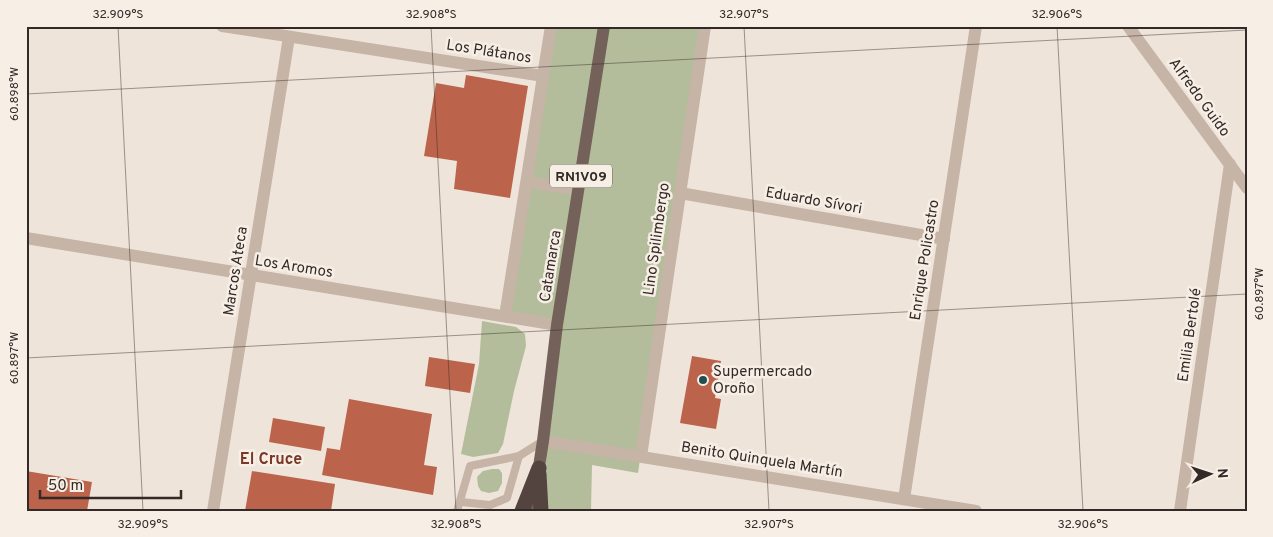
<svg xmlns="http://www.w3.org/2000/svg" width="1273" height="537" font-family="Overpass,sans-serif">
  <rect width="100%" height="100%" fill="#efe4da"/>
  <!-- green -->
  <g fill="#b3bd9b">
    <path d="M551 26H705L638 473 592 465 591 511H541L557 325 505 316Z"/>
    <path d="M482 321 516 327 525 334 526 346 514 391 503 444 498 453 473 457 461 454 479 364Z"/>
    <path d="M492 469H499L502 473V483L498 491 489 493 481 491 478 486 477 477 483 471Z"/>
  </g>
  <!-- building -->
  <g fill="#bc634b">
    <path d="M466 75 528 86 510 198 454 189 457 161 424 156 436 83 464 88Z"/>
    <path d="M692 356 721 361 715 398 721 399 716 429 680 423Z"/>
    <path d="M429 357 475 364 470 393 425 386Z"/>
    <path d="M349 399 432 414 424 465 437 467 433 495 322 475 327 448 340 450Z"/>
    <path d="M273 418 325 427 321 451 269 442Z"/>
    <path d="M26 471 92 482 87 511H26Z"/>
    <path d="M252 471 335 484 331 511H245Z"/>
  </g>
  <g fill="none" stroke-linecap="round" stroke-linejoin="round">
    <!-- lane -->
    <g stroke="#c6b4a7" stroke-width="8">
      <path d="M461 502 490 505 507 498 519 456 543 441"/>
      <path d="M457 511 470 466 519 456"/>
    </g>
    <!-- street -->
    <g stroke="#c6b4a7" stroke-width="12">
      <path d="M222 26 543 76"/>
      <path d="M1128 26 1247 188"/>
      <path d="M527 182 578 190"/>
      <path d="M680 193 944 239"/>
      <path d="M26 238 557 325"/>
      <path d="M505 316 551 26"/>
      <path d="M543 441 976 511"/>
      <path d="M641 456 705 26"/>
      <path d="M904 499 976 26"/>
      <path d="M213 511 289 37"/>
      <path d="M1180 511 1230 164"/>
    </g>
    <!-- primary -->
    <path stroke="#746159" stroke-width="12" d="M532 511 543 441 557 325 604 26"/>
    <!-- highway -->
    <g stroke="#53443f" stroke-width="15">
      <path d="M539 474 541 511"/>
      <path d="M522 511 539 468"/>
    </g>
  </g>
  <!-- ticks -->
  <path fill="none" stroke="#332a27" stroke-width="1" stroke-opacity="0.45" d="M118 26 143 511M431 26 456 511M744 26 769 511M1057 26 1083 511M26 94 1247 30M26 358 1247 294"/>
  <!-- markers -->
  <circle fill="#204f51" stroke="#f7efe6" stroke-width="2" cx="703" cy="380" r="5"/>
  <g text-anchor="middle" stroke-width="5" stroke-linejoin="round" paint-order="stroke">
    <!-- shield labels -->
    <rect fill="#f7efe6" stroke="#6e6560" stroke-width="1" x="550" y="164.5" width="62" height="23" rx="4"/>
    <g font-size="14" font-weight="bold" fill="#332a27">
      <text x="581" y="181">RN1V09</text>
    </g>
    <!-- street labels -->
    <g font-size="15" fill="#332a27" stroke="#f7efe6">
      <text transform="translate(489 51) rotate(9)" y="5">Los Plátanos</text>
      <text transform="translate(1200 97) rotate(54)" y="5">Alfredo Guido</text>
      <text transform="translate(814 200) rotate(10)" y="5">Eduardo Sívori</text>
      <text transform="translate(656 239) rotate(-82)" y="5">Lino Spilimbergo</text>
      <text transform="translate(924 260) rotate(-81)" y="5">Enrique Policastro</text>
      <text transform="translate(294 266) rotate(9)" y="5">Los Aromos</text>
      <text transform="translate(550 266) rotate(-81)" y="5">Catamarca</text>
      <text transform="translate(235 271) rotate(-81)" y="5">Marcos Ateca</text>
      <text transform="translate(1189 335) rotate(-82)" y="5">Emilia Bertolé</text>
      <text transform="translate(762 459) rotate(9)" y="5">Benito Quinquela Martín</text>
    </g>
    <!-- poi labels -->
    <g font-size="15" fill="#332a27" stroke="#f7efe6" text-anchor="start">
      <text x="713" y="376">Supermercado<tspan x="713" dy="17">Oroño</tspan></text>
    </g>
    <!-- neighbourhood labels -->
    <g font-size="16" font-weight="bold" fill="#7b3827" stroke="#f7efe6">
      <text x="271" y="464">El Cruce</text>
    </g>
  </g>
  <!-- border -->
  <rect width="1273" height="537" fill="none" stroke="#f7efe6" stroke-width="55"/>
  <!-- north arrow -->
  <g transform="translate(1210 474) rotate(87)" stroke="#f7efe6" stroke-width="4" paint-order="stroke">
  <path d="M0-4L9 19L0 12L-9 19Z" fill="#332a27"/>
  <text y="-8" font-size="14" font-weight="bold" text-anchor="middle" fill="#332a27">N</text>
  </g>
  <!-- scale -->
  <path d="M40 490v8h141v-8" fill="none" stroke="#332a27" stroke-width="2.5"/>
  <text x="48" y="490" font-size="15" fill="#332a27" stroke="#f7efe6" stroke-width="4" paint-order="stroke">50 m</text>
  <rect x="28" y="28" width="1218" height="482" fill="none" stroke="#332a27" stroke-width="2"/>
  <g font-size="12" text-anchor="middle" fill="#332a27">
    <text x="118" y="18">32.909°S</text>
    <text x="431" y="18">32.908°S</text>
    <text x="744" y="18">32.907°S</text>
    <text x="1057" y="18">32.906°S</text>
    <text transform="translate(14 94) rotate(-90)" y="4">60.898°W</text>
    <text transform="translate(1259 294) rotate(-90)" y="4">60.897°W</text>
    <text transform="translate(14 358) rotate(-90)" y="4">60.897°W</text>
    <text x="143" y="528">32.909°S</text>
    <text x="456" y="528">32.908°S</text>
    <text x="769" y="528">32.907°S</text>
    <text x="1083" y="528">32.906°S</text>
  </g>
</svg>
